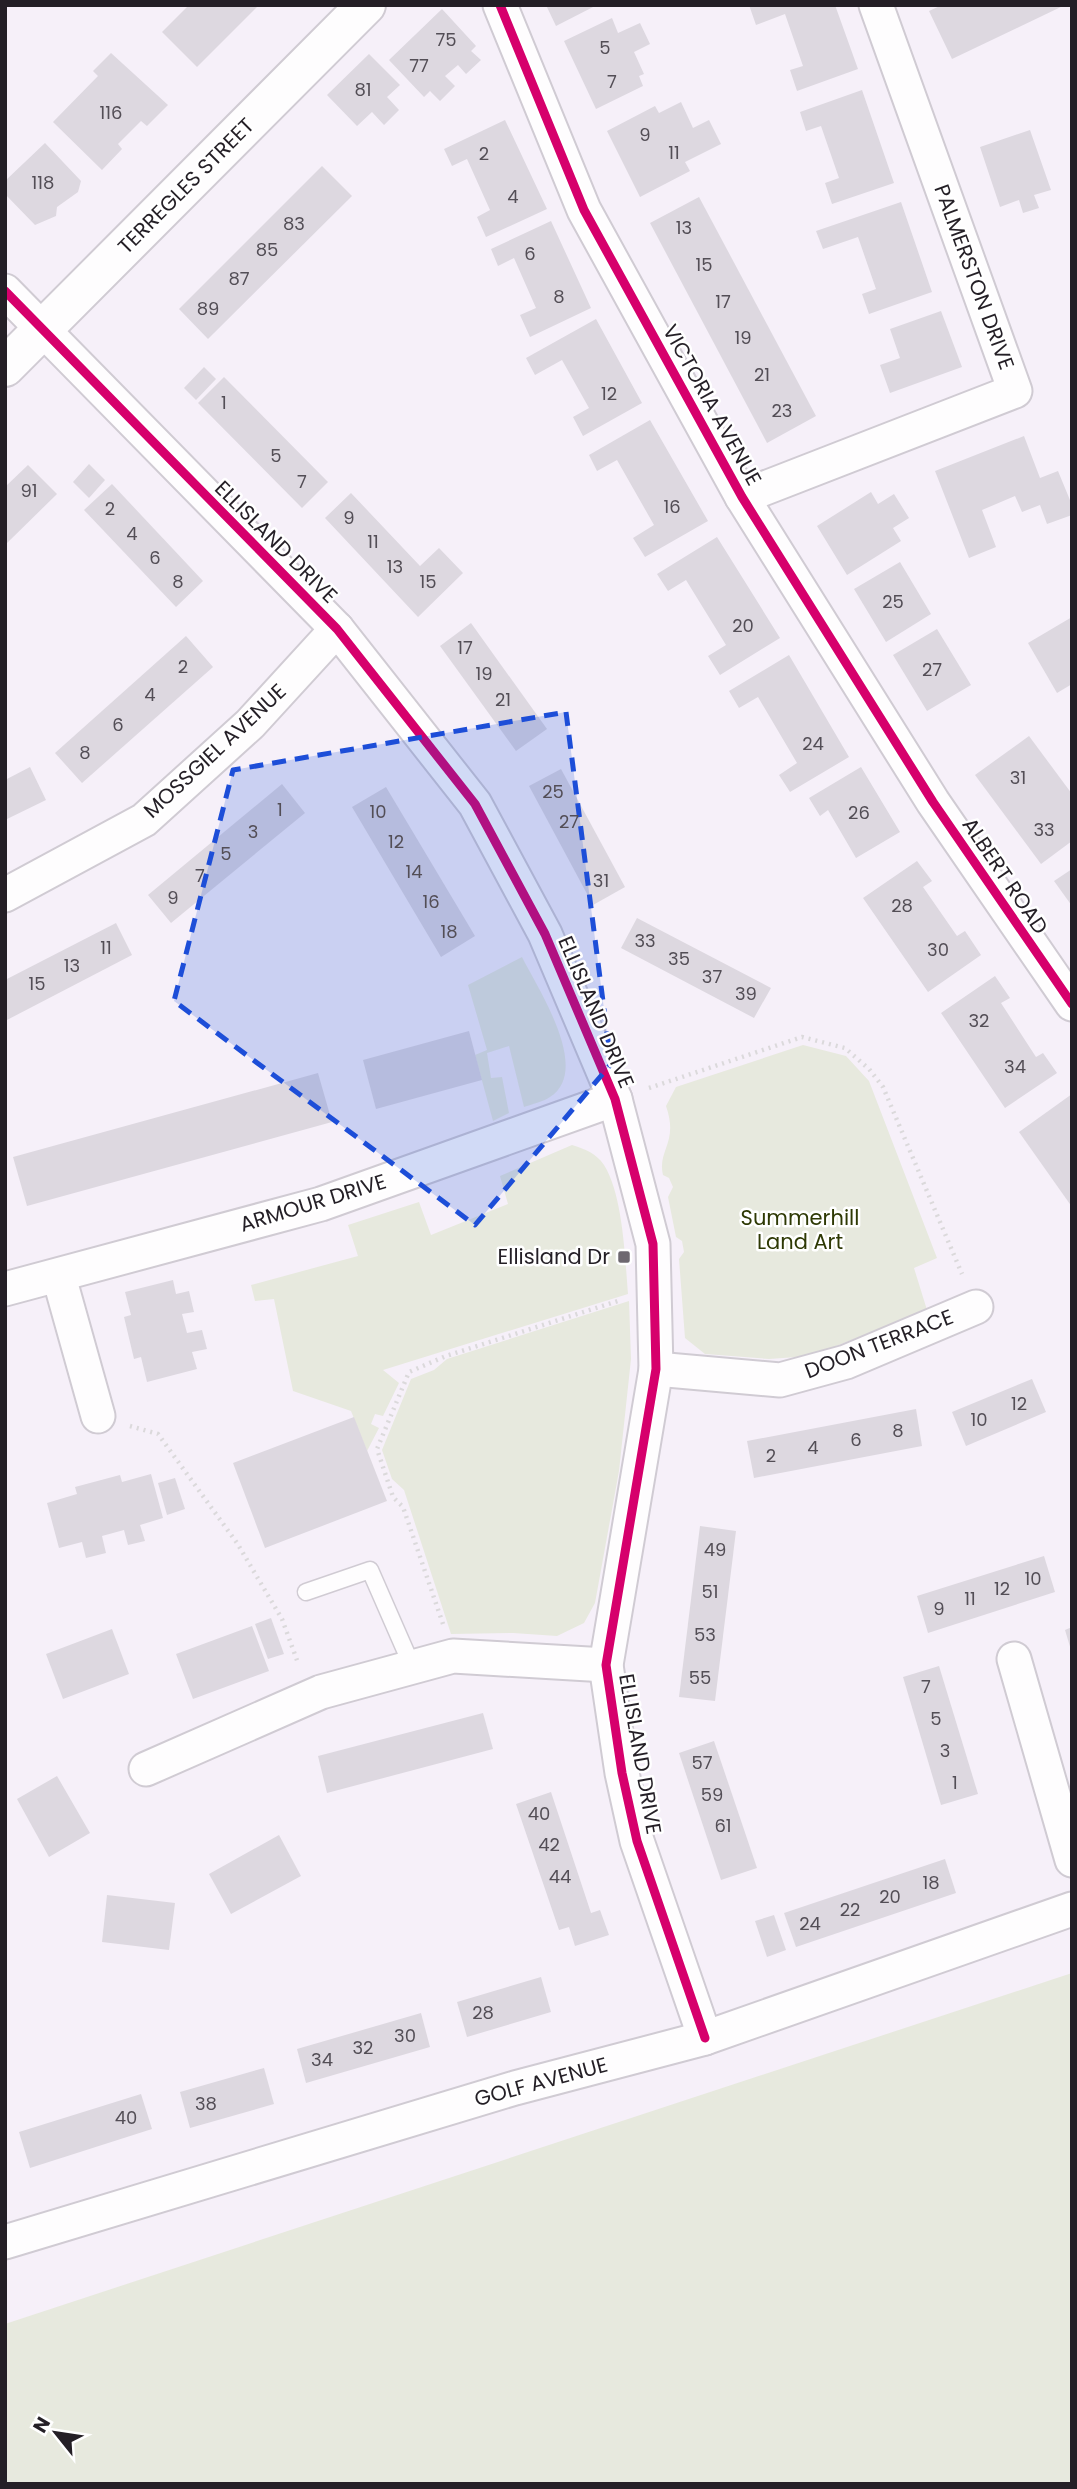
<svg xmlns="http://www.w3.org/2000/svg" width="1077" height="2489" font-family="Poppins,sans-serif">
  <rect width="100%" height="100%" fill="#f6f0f9"/>
  <!-- green -->
  <g fill="#e7e9de">
    <path d="M522 957C538 989 592 1070 550 1097 543 1102 532 1104 524 1107L509 1046 487 1053 491 1078 502 1077 509 1113 493 1121 475 1055 487 1050 468 985Z"/>
    <path d="M803 1045 846 1056 869 1081 937 1258 914 1268 927 1310 811 1356 769 1359 705 1354 685 1338 679 1259 684 1252 682 1241 676 1237 668 1197 673 1187 669 1178 663 1175C657 1150 679 1143 666 1106L676 1087Z"/>
    <path d="M572 1145C585 1149 596 1153 604 1165 623 1195 625 1258 628 1294L383 1370 399 1383 383 1416 375 1414 371 1424 379 1428 367 1451 351 1411 293 1391 274 1299 255 1301 251 1285 358 1256 348 1225 419 1202 431 1235 508 1204 500 1176Z"/>
    <path d="M629 1301 631 1359 619 1471 595 1603 584 1623 557 1636 513 1633 451 1634 404 1490 392 1479 382 1450 411 1379 434 1370 447 1359Z"/>
    <path d="M1072 1973V2484H5V2324Z"/>
  </g>
  <!-- building -->
  <g fill="#ddd8e0">
    <path d="M189 5H259L197 67 162 32Z"/>
    <path d="M546 5H597L556 26Z"/>
    <path d="M749 5H835L858 69 797 91 790 70 803 66 785 14 756 25Z"/>
    <path d="M942 5H1065L952 59 929 11Z"/>
    <path d="M442 9 476 46 471 51 481 60 466 74 458 65 445 76 455 86 440 101 430 91 424 97 389 60Z"/>
    <path d="M612 18 618 33 640 23 650 44 634 52 644 74 639 76 643 86 596 109 564 41Z"/>
    <path d="M111 53 168 105 147 126 141 121 118 144 122 149 102 170 53 122 98 76 93 71Z"/>
    <path d="M369 54 400 85 387 97 399 110 384 125 372 112 357 126 327 95Z"/>
    <path d="M862 90 894 183 832 204 825 183 839 178 821 126 806 131 800 112Z"/>
    <path d="M681 102 693 128 709 120 721 144 685 162 690 171 640 197 607 131 655 106 659 113Z"/>
    <path d="M505 120 547 209 486 237 477 217 490 210 467 159 452 166 444 149Z"/>
    <path d="M1030 130 1051 190 1034 195 1039 208 1023 213 1019 200 1000 207 980 147Z"/>
    <path d="M45 143 81 181 78 192 57 207 56 216 35 225 5 194V181Z"/>
    <path d="M322 166 352 196 208 339 179 309Z"/>
    <path d="M699 197 816 416 767 443 650 223Z"/>
    <path d="M901 202 932 292 869 314 862 294 876 289 858 237 823 249 816 231Z"/>
    <path d="M551 221 591 308 530 337 520 315 536 308 514 258 498 266 491 249Z"/>
    <path d="M941 311 962 367 890 393 880 365 900 358 890 329Z"/>
    <path d="M596 319 642 403 583 436 573 417 589 408 562 360 535 375 526 358Z"/>
    <path d="M204 367 216 379 196 400 184 388Z"/>
    <path d="M224 377 328 482 302 508 198 403Z"/>
    <path d="M650 420 708 521 645 557 633 538 654 525 617 460 597 471 589 455Z"/>
    <path d="M1024 436 1040 478 1058 471 1072 505V515L1047 524 1040 505 1022 512 1015 496 982 510 996 547 969 558 935 471Z"/>
    <path d="M89 464 105 480 89 498 73 482Z"/>
    <path d="M28 465 57 494 5 545V487Z"/>
    <path d="M112 484 203 581 176 607 84 510Z"/>
    <path d="M871 492 878 504 894 494 909 518 893 528 901 541 847 575 817 526Z"/>
    <path d="M351 493 420 566 439 548 463 573 418 617 325 518Z"/>
    <path d="M717 537 780 638 720 675 708 656 726 645 686 580 668 591 657 574Z"/>
    <path d="M900 562 931 614 886 642 854 589Z"/>
    <path d="M1072 617V684L1057 693 1028 643Z"/>
    <path d="M471 623 547 729 516 751 440 646Z"/>
    <path d="M937 629 971 685 927 711 893 655Z"/>
    <path d="M186 636 213 667 82 783 55 753Z"/>
    <path d="M789 655 849 757 790 792 779 775 797 763 758 697 739 708 729 691Z"/>
    <path d="M1029 736 1072 794V841L1041 864 975 775Z"/>
    <path d="M30 767 46 800 5 820V780Z"/>
    <path d="M861 767 900 832 856 858 828 810 820 816 809 798Z"/>
    <path d="M561 769 625 887 593 905 529 786Z"/>
    <path d="M282 784 305 813 171 923 148 895Z"/>
    <path d="M386 787 475 936 441 957 352 807Z"/>
    <path d="M917 861 932 881 923 887 957 936 965 931 981 955 928 992 863 898Z"/>
    <path d="M1072 869V906L1054 881Z"/>
    <path d="M637 918 771 988 754 1018 621 948Z"/>
    <path d="M116 923 132 955 5 1021V980Z"/>
    <path d="M995 976 1010 998 1001 1003 1036 1057 1043 1053 1057 1073 1005 1108 941 1013Z"/>
    <path d="M469 1031 482 1080 376 1109 363 1060Z"/>
    <path d="M318 1073 332 1122 27 1206 13 1157Z"/>
    <path d="M1072 1094V1207L1019 1132Z"/>
    <path d="M173 1280 176 1294 189 1291 194 1312 182 1314 187 1333 202 1330 207 1349 192 1352 197 1369 147 1382 141 1357 134 1359 124 1317 131 1315 125 1292Z"/>
    <path d="M1032 1379 1046 1412 966 1446 952 1412Z"/>
    <path d="M916 1409 922 1446 754 1478 747 1441Z"/>
    <path d="M354 1417 387 1501 265 1548 233 1463Z"/>
    <path d="M151 1474 163 1518 140 1525 145 1541 128 1545 124 1530 102 1536 106 1553 86 1558 82 1542 59 1548 47 1503 77 1494 75 1487 120 1475 122 1482Z"/>
    <path d="M175 1478 185 1509 167 1515 158 1483Z"/>
    <path d="M700 1526 736 1531 715 1701 679 1697Z"/>
    <path d="M1044 1556 1055 1592 928 1633 917 1596Z"/>
    <path d="M271 1618 284 1654 268 1659 255 1624Z"/>
    <path d="M252 1626 269 1671 193 1699 176 1654Z"/>
    <path d="M1072 1627V1650H1071L1065 1630Z"/>
    <path d="M112 1629 129 1674 63 1699 46 1654Z"/>
    <path d="M939 1666 978 1794 941 1805 903 1677Z"/>
    <path d="M483 1713 493 1749 327 1793 318 1756Z"/>
    <path d="M714 1741 757 1868 721 1880 679 1753Z"/>
    <path d="M57 1776 90 1833 49 1857 17 1799Z"/>
    <path d="M551 1792 591 1913 600 1910 609 1935 575 1946 569 1927 559 1930 516 1804Z"/>
    <path d="M279 1835 301 1876 231 1914 209 1874Z"/>
    <path d="M945 1859 956 1893 796 1947 784 1913Z"/>
    <path d="M107 1895 175 1903 169 1950 102 1942Z"/>
    <path d="M774 1915 786 1950 767 1957 755 1921Z"/>
    <path d="M541 1977 551 2012 467 2037 457 2002Z"/>
    <path d="M421 2013 430 2047 306 2083 297 2049Z"/>
    <path d="M264 2068 274 2104 190 2128 180 2092Z"/>
    <path d="M141 2094 152 2129 30 2168 19 2132Z"/>
  </g>
  <g fill="none" stroke-linecap="round" stroke-linejoin="round">
    <!-- lane casing -->
    <g stroke="#d0cbd3" stroke-width="19">
      <path id="lane" d="M306 1592 370 1570 412 1666"/>
    </g>
    <!-- street casing -->
    <g stroke="#d0cbd3" stroke-width="37">
      <g id="street">
        <path d="M500 5 584 210 742 497 933 802 1072 1004"/>
        <path d="M5 291 337 629 475 804 545 934 615 1099 653 1244 656 1369 606 1665 622 1773 637 1841 705 2038"/>
        <path d="M742 497 1015 391 876 5"/>
        <path d="M5 895 144 820 250 724 337 629"/>
        <path d="M59 1277 98 1416"/>
        <path d="M5 1289 321 1204 615 1099"/>
        <path d="M656 1369 780 1380 846 1362 976 1307"/>
        <path d="M1014 1659 1072 1860"/>
        <path d="M146 1769 321 1692 453 1656 606 1665"/>
        <path d="M5 2242 515 2088 705 2038 1072 1909"/>
      </g>
    </g>
    <!-- secondary casing -->
    <g stroke="#d0cbd3" stroke-width="42">
      <path id="secondary" d="M5 367 366 5"/>
    </g>
    <!-- path -->
    <g stroke="#dbd9db" stroke-width="4.5" stroke-dasharray="2 5" stroke-linecap="butt">
      <path d="M649 1088 802 1037 845 1048 869 1069 883 1087 962 1274"/>
      <path d="M130 1426 158 1434 237 1543 282 1619 298 1663"/>
      <path d="M443 1624 403 1507 393 1497 377 1449 409 1372 446 1356 621 1300"/>
    </g>
    <!-- lane -->
    <use href="#lane" stroke="#fefdfe" stroke-width="16"/>
    <!-- street -->
    <use href="#street" stroke="#fefdfe" stroke-width="33"/>
    <!-- secondary -->
    <use href="#secondary" stroke="#fefdfe" stroke-width="38"/>
    <!-- cycleway casing -->
    <g stroke="#fff" stroke-width="13">
      <g id="cycleway">
        <path d="M500 5 584 210 742 497 933 802 1072 1004"/>
        <path d="M5 291 337 629 475 804 545 934 615 1099 653 1244 656 1369 606 1665 622 1773 637 1841 705 2038"/>
      </g>
    </g>
    <!-- cycleway -->
    <use href="#cycleway" stroke="#d6006c" stroke-width="9"/>
  </g>
  <!-- marked area -->
  <path fill="#1d4ed8" fill-opacity="0.2" stroke="#1d4ed8" stroke-width="5" stroke-dasharray="14 9" stroke-linejoin="round" d="M566 712 611 1064 475 1225 174 1001 233 770Z"/>
  <!-- markers -->
  <rect fill="#6e6870" stroke="#fff" stroke-width="2.5" x="617" y="1250" width="14" height="14" rx="3.5"/>
  <g text-anchor="middle" stroke-width="5" stroke-linejoin="round" paint-order="stroke">
    <!-- number labels -->
    <g font-size="18" fill="#534e56">
      <text x="446" y="46">75</text>
      <text x="605" y="54">5</text>
      <text x="419" y="72">77</text>
      <text x="612" y="88">7</text>
      <text x="363" y="96">81</text>
      <text x="111" y="119">116</text>
      <text x="645" y="141">9</text>
      <text x="674" y="159">11</text>
      <text x="484" y="160">2</text>
      <text x="43" y="189">118</text>
      <text x="513" y="203">4</text>
      <text x="294" y="230">83</text>
      <text x="684" y="234">13</text>
      <text x="267" y="256">85</text>
      <text x="530" y="260">6</text>
      <text x="704" y="271">15</text>
      <text x="239" y="285">87</text>
      <text x="559" y="303">8</text>
      <text x="723" y="308">17</text>
      <text x="208" y="315">89</text>
      <text x="743" y="344">19</text>
      <text x="762" y="381">21</text>
      <text x="609" y="400">12</text>
      <text x="224" y="409">1</text>
      <text x="782" y="417">23</text>
      <text x="276" y="462">5</text>
      <text x="302" y="488">7</text>
      <text x="29" y="497">91</text>
      <text x="672" y="513">16</text>
      <text x="110" y="515">2</text>
      <text x="349" y="524">9</text>
      <text x="132" y="540">4</text>
      <text x="373" y="548">11</text>
      <text x="155" y="564">6</text>
      <text x="395" y="573">13</text>
      <text x="178" y="588">8</text>
      <text x="428" y="588">15</text>
      <text x="893" y="608">25</text>
      <text x="743" y="632">20</text>
      <text x="465" y="654">17</text>
      <text x="183" y="673">2</text>
      <text x="932" y="676">27</text>
      <text x="484" y="680">19</text>
      <text x="150" y="701">4</text>
      <text x="503" y="706">21</text>
      <text x="118" y="731">6</text>
      <text x="813" y="750">24</text>
      <text x="85" y="759">8</text>
      <text x="1018" y="784">31</text>
      <text x="553" y="798">25</text>
      <text x="280" y="816">1</text>
      <text x="378" y="818">10</text>
      <text x="859" y="819">26</text>
      <text x="569" y="828">27</text>
      <text x="1044" y="836">33</text>
      <text x="253" y="838">3</text>
      <text x="396" y="848">12</text>
      <text x="226" y="860">5</text>
      <text x="414" y="878">14</text>
      <text x="200" y="882">7</text>
      <text x="601" y="887">31</text>
      <text x="173" y="904">9</text>
      <text x="431" y="908">16</text>
      <text x="902" y="912">28</text>
      <text x="449" y="938">18</text>
      <text x="645" y="947">33</text>
      <text x="106" y="954">11</text>
      <text x="938" y="956">30</text>
      <text x="679" y="965">35</text>
      <text x="72" y="972">13</text>
      <text x="712" y="983">37</text>
      <text x="37" y="990">15</text>
      <text x="746" y="1000">39</text>
      <text x="979" y="1027">32</text>
      <text x="1015" y="1073">34</text>
      <text x="1019" y="1410">12</text>
      <text x="979" y="1426">10</text>
      <text x="898" y="1437">8</text>
      <text x="856" y="1446">6</text>
      <text x="813" y="1454">4</text>
      <text x="771" y="1462">2</text>
      <text x="715" y="1556">49</text>
      <text x="1033" y="1585">10</text>
      <text x="1002" y="1595">12</text>
      <text x="710" y="1598">51</text>
      <text x="970" y="1605">11</text>
      <text x="939" y="1615">9</text>
      <text x="705" y="1641">53</text>
      <text x="700" y="1684">55</text>
      <text x="926" y="1693">7</text>
      <text x="936" y="1725">5</text>
      <text x="945" y="1757">3</text>
      <text x="702" y="1769">57</text>
      <text x="955" y="1789">1</text>
      <text x="712" y="1801">59</text>
      <text x="539" y="1820">40</text>
      <text x="723" y="1832">61</text>
      <text x="549" y="1851">42</text>
      <text x="560" y="1883">44</text>
      <text x="931" y="1889">18</text>
      <text x="890" y="1903">20</text>
      <text x="850" y="1916">22</text>
      <text x="810" y="1930">24</text>
      <text x="483" y="2019">28</text>
      <text x="405" y="2042">30</text>
      <text x="363" y="2054">32</text>
      <text x="322" y="2066">34</text>
      <text x="206" y="2110">38</text>
      <text x="126" y="2124">40</text>
    </g>
    <!-- street labels -->
    <g font-size="21" fill="#241f26" stroke="#fff">
      <text transform="translate(186 186) rotate(-45)" y="7">TERREGLES STREET</text>
      <text transform="translate(974 277) rotate(70)" y="7">PALMERSTON DRIVE</text>
      <text transform="translate(712 405) rotate(61)" y="7">VICTORIA AVENUE</text>
      <text transform="translate(276 542) rotate(45)" y="7">ELLISLAND DRIVE</text>
      <text transform="translate(215 751) rotate(-43)" y="7">MOSSGIEL AVENUE</text>
      <text transform="translate(1005 876) rotate(56)" y="7">ALBERT ROAD</text>
      <text transform="translate(596 1012) rotate(67)" y="7">ELLISLAND DRIVE</text>
      <text transform="translate(313 1203) rotate(-17)" y="7">ARMOUR DRIVE</text>
      <text transform="translate(879 1344) rotate(-21)" y="7">DOON TERRACE</text>
      <text transform="translate(640 1754) rotate(80)" y="7">ELLISLAND DRIVE</text>
      <text transform="translate(541 2082) rotate(-15)" y="7">GOLF AVENUE</text>
    </g>
    <!-- park labels -->
    <g font-size="21" fill="#2e3904" stroke="#fff">
      <text x="800" y="1225">Summerhill<tspan x="800" dy="24">Land Art</tspan></text>
    </g>
    <!-- poi labels -->
    <g font-size="21" fill="#241f26" stroke="#fff" text-anchor="end">
      <text x="610" y="1264">Ellisland Dr</text>
    </g>
  </g>
  <!-- border -->
  <rect width="1077" height="2489" fill="none" stroke="#241f26" stroke-width="14"/>
  <!-- north arrow -->
  <g transform="translate(56 2433) rotate(300)" stroke="#ffffff" stroke-width="5" paint-order="stroke">
  <path d="M0-5L12 26L0 18L-12 26Z" fill="#241f26"/>
  <text y="-10" font-size="19" font-weight="bold" text-anchor="middle" fill="#241f26">N</text>
  </g>
</svg>
